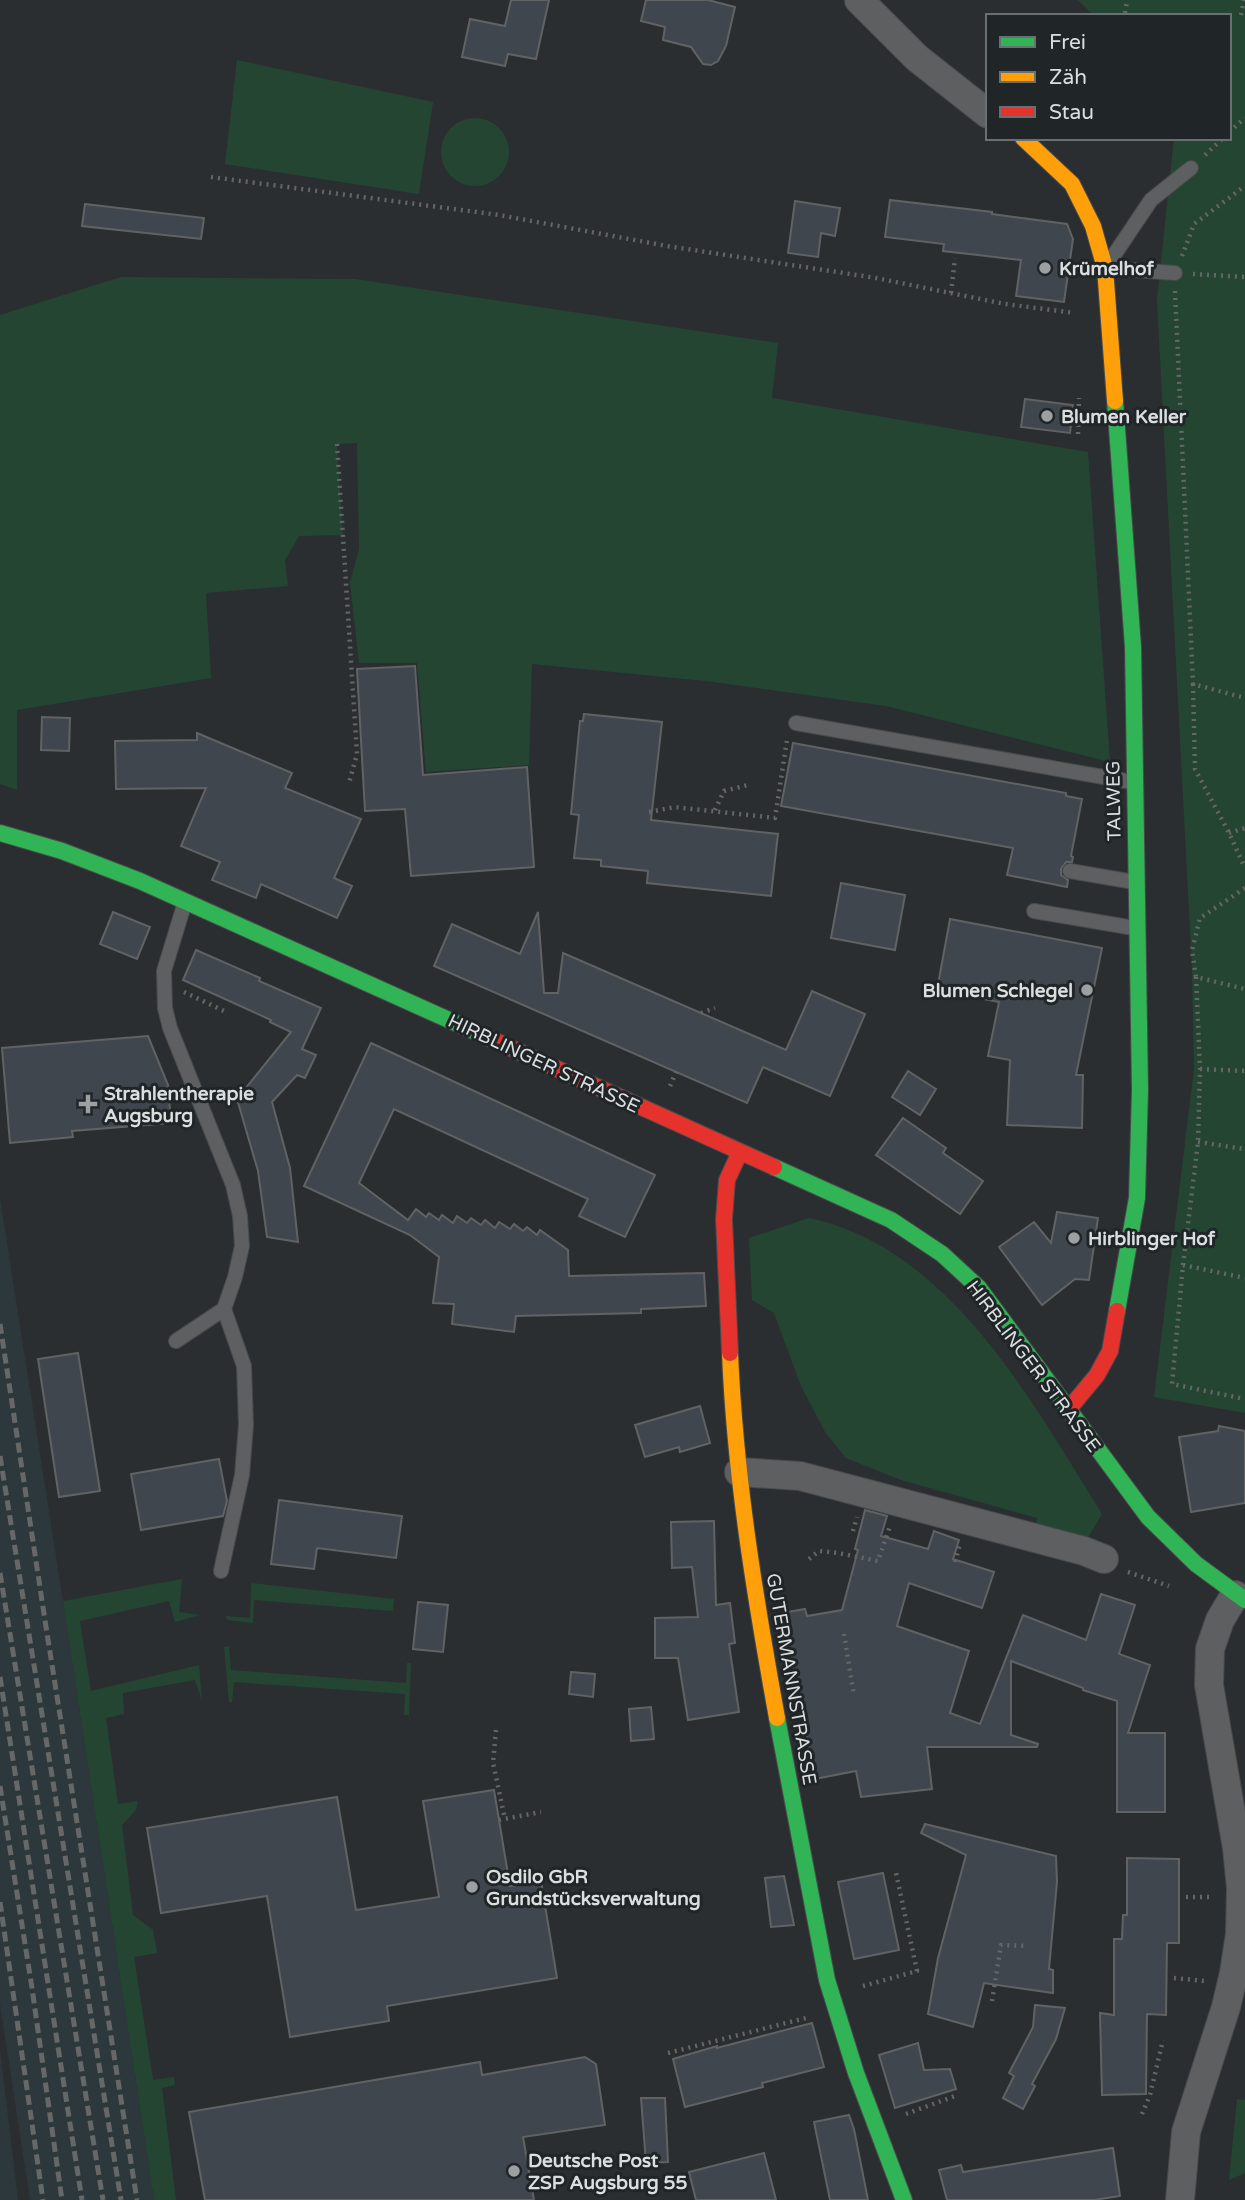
<svg xmlns="http://www.w3.org/2000/svg" width="1245" height="2200" font-family="'Varela Round',sans-serif">
  <rect width="100%" height="100%" fill="#2b2e30"/>
  <!-- built -->
  <g fill="#2c383c">
    <path d="M0 1198 63 1601 154 2200H30L0 2004Z"/>
    <path d="M0 2050 18 2200H0Z"/>
  </g>
  <!-- green -->
  <g fill="#254533">
    <path d="M1078 0H1245V1413L1154 1397 1194 1069 1192 968 1157 300 1174 138H1229V16H1094Z"/>
    <path d="M237 60 433 102 419 194 225 164Z"/>
    <circle cx="475" cy="152" r="34"/>
    <path d="M121 277 355 279 778 343 772 398 1088 452 1110 762 886 706 706 681 532 664 529 765 426 772 417 663H359L350 583 359 549 357 443 337 444 343 535 299 536 285 560 288 586 206 593 211 678 17 710V790L0 784V315Z"/>
    <path d="M809 1218C950 1248 1032 1402 1102 1514L1087 1539 1036 1525 1037 1518 901 1480 846 1458 825 1432 801 1386 774 1313 752 1300 749 1238Z"/>
    <path d="M182 1579 179 1612 200 1615 175 1622 169 1601 80 1621 91 1691 199 1665 202 1701 195 1680 123 1693 124 1714 106 1718 118 1804 138 1801 136 1810 122 1825 133 1915 153 1930 157 1953 134 1957 153 2080 174 2077 175 2085 162 2088 176 2200H154L63 1601Z"/>
    <path d="M251 1583 394 1599 393 1611 254 1600 253 1623 228 1620 225 1616 250 1618Z"/>
    <path d="M229 1646 231 1670 406 1683 407 1663H411L409 1715H404L405 1694 234 1682 232 1702H229L224 1647Z"/>
    <path d="M1237 2099 1245 2100V2173L1229 2180Z"/>
  </g>
  <!-- building -->
  <g fill="#40464d" stroke="#606264" stroke-width="2">
    <path d="M511 0H549L536 59 508 54 505 66 462 57 470 19 505 26Z"/>
    <path d="M646 0H708L735 7 726 46 718 61 711 65 703 64 691 47 663 40 665 27 641 21Z"/>
    <path d="M890 200 992 212V214L1067 224 1073 239 1064 302 1016 296 1021 260 943 251 944 244 885 237Z"/>
    <path d="M795 201 840 208 835 236 821 233 818 257 788 253Z"/>
    <path d="M85 204 204 218 201 239 82 226Z"/>
    <path d="M1025 399 1073 405 1070 433 1021 427Z"/>
    <path d="M415 666 423 775 527 767 534 867 411 876 405 809 365 811 357 669Z"/>
    <path d="M584 714 662 722 651 820 778 834 771 896 647 883 648 871 601 866V860L574 858 579 815 571 814 580 721H583Z"/>
    <path d="M42 717 70 718 69 751 41 750Z"/>
    <path d="M197 733 292 773 285 788 361 819 334 878 352 886 337 918 261 884 256 898 212 880 220 862 181 846 206 788 116 789 115 741 197 740Z"/>
    <path d="M793 743 1066 793V796L1082 799 1071 856 1073 857 1072 862H1066L1061 869V875L1068 880 1067 887 1007 875 1013 848 781 806Z"/>
    <path d="M841 883 905 895 895 950 831 938Z"/>
    <path d="M113 912 150 927 137 959 100 944Z"/>
    <path d="M538 912 544 993H558L563 953 786 1050 812 991 865 1014 830 1096 763 1067 747 1103 434 966 452 924 520 954Z"/>
    <path d="M950 919 1102 948 1076 1075H1083L1082 1128 1007 1125 1010 1060 988 1056 999 1002 937 990Z"/>
    <path d="M196 950 260 978 259 981 321 1008 302 1049 316 1055 305 1078 297 1075 272 1102 290 1168 298 1242 267 1237 258 1171 237 1099 291 1032 270 1022 271 1020 183 980Z"/>
    <path d="M148 1036 168 1085 171 1123 72 1131 73 1137 10 1143 2 1048Z"/>
    <path d="M371 1043 655 1175 625 1237 579 1216 588 1199 394 1109 359 1183 408 1220 416 1209 426 1217 429 1213 439 1220 442 1215 453 1223 457 1216 467 1223 471 1218 481 1225 485 1220 495 1228 499 1222 510 1229 514 1224 523 1231 527 1227 537 1235 540 1230 568 1250 569 1276 704 1273 706 1306 641 1309V1313L516 1316 514 1332 452 1324 454 1304 433 1303 439 1257 410 1235 304 1186Z"/>
    <path d="M908 1071 936 1089 920 1115 892 1097Z"/>
    <path d="M903 1118 946 1148 943 1153 983 1181 960 1214 876 1155Z"/>
    <path d="M1057 1212 1098 1218 1089 1280 1075 1279 1042 1305 999 1247 1034 1222 1051 1243Z"/>
    <path d="M78 1353 100 1491 59 1497 38 1359Z"/>
    <path d="M700 1406 710 1443 680 1452 679 1447 645 1457 635 1425Z"/>
    <path d="M1219 1426 1245 1431V1503L1191 1512 1179 1437 1218 1431Z"/>
    <path d="M219 1459 227 1501 223 1516 141 1530 131 1474Z"/>
    <path d="M279 1500 402 1516 396 1558 317 1548 314 1569 271 1564Z"/>
    <path d="M865 1510 887 1516 881 1536 928 1549 934 1531 959 1540 953 1559 994 1572 982 1608 909 1583 897 1626 969 1651 950 1713 980 1724 1023 1615 1086 1640 1101 1594 1135 1605 1119 1654 1150 1665 1128 1733H1165V1812H1117V1701L1083 1690V1688L1011 1661V1735L1038 1744 1037 1747H927L932 1789 861 1797 856 1771 815 1779 782 1613 805 1609 807 1616 842 1610 858 1550 855 1549Z"/>
    <path d="M714 1521 716 1605 730 1603 735 1643 729 1644 739 1712 688 1720 678 1658H655V1618L698 1617 692 1567 672 1568 671 1522Z"/>
    <path d="M418 1602 448 1605 443 1652 413 1649Z"/>
    <path d="M571 1672 595 1674 593 1697 569 1694Z"/>
    <path d="M651 1707 654 1739 631 1741 629 1709Z"/>
    <path d="M494 1790 510 1886 541 1881 557 1978 387 2006 389 2021 290 2037 267 1896 161 1913 147 1828 337 1797 356 1910 439 1897 423 1801Z"/>
    <path d="M925 1824 1056 1856 1057 1882 1049 1969 1053 1970V1993L984 1983 973 2027 928 2014 938 1958 966 1855 921 1833Z"/>
    <path d="M1127 1858 1179 1859V1943H1167L1166 2015 1147 2014 1146 2094 1102 2095 1100 2013 1114 2015V1939H1122L1123 1915H1127Z"/>
    <path d="M883 1873 899 1950 854 1959 838 1882Z"/>
    <path d="M784 1876 794 1925 771 1927 765 1878Z"/>
    <path d="M1035 2005 1065 2008 1056 2039 1032 2084 1035 2086 1023 2109 1003 2098 1014 2076 1009 2073 1033 2027Z"/>
    <path d="M812 2023 824 2067 762 2083 763 2087 685 2107 673 2059 717 2046V2048Z"/>
    <path d="M918 2043 924 2070 950 2069 956 2089 895 2108 879 2055Z"/>
    <path d="M585 2057 596 2064 605 2125 523 2137 534 2200H205L189 2112 480 2062 482 2075Z"/>
    <path d="M641 2098H665L668 2162 646 2163Z"/>
    <path d="M849 2115 854 2129 868 2200H830L814 2122Z"/>
    <path d="M1113 2148 1120 2196 1094 2200H947L939 2170 961 2165 963 2172Z"/>
    <path d="M764 2153 776 2200H696L689 2172Z"/>
  </g>
  <g fill="none" stroke-linecap="round" stroke-linejoin="round">
    <!-- lane casing -->
    <g stroke="#484a4b" stroke-width="16">
      <g id="lane">
        <path d="M1108 264 1151 200 1191 168"/>
        <path d="M1107 268 1175 273"/>
        <path d="M796 723 1132 782"/>
        <path d="M1070 871 1134 882"/>
        <path d="M1034 911 1134 928"/>
        <path d="M176 1341 224 1309 235 1277 242 1246 240 1216 233 1185 170 1028 165 1008 164 971 185 902"/>
        <path d="M221 1571 242 1475 246 1425 244 1366 224 1309"/>
      </g>
    </g>
    <!-- street casing -->
    <g stroke="#484a4b" stroke-width="30">
      <g id="street">
        <path d="M859 0 917 58 988 114"/>
        <path d="M739 1472 800 1476 1084 1551 1104 1559"/>
        <path d="M1180 2200 1186 2132 1226 2007 1234 1973 1240 1934 1241 1888 1237 1848 1209 1685 1210 1649 1220 1620 1235 1595"/>
      </g>
    </g>
    <!-- fast casing -->
    <g stroke="#484a4b" stroke-width="18">
      <g id="fast">
        <path d="M1115 401 1133 647 1140 1090 1137 1198 1117 1311"/>
        <path d="M0 833 62 851 140 881 480 1034"/>
        <path d="M774 1167 891 1220 942 1254 979 1288 1148 1517 1196 1564 1245 1600"/>
        <path d="M777 1718 827 1980 856 2073 904 2200"/>
      </g>
    </g>
    <!-- slow casing -->
    <g stroke="#484a4b" stroke-width="18">
      <g id="slow">
        <path d="M1023 138 1072 184 1093 226 1105 268 1115 401"/>
        <path d="M730 1353C735 1476 755 1597 777 1718"/>
      </g>
    </g>
    <!-- jam casing -->
    <g stroke="#484a4b" stroke-width="18">
      <g id="jam">
        <path d="M480 1034 774 1167"/>
        <path d="M730 1353 724 1219 727 1180 740 1152"/>
        <path d="M1068 1410 1097 1375 1110 1351 1117 1311"/>
      </g>
    </g>
    <!-- path -->
    <g stroke="#656666" stroke-width="4.5" stroke-dasharray="2 5" stroke-linecap="butt">
      <path d="M1125 13 1127 0"/>
      <path d="M1241 15 1244 0"/>
      <path d="M1229 132 1245 118"/>
      <path d="M1205 155 1223 138"/>
      <path d="M211 177 499 215 667 246 876 278 1005 304 1075 313"/>
      <path d="M1182 256 1194 224 1245 186"/>
      <path d="M1193 274 1245 277"/>
      <path d="M1175 291 1193 684 1245 698"/>
      <path d="M951 293 955 258"/>
      <path d="M1078 434 1079 398"/>
      <path d="M337 444 357 754 349 783"/>
      <path d="M1193 684 1195 769 1229 833 1245 868"/>
      <path d="M715 810 724 791 748 785"/>
      <path d="M649 812 675 807 775 818 787 740"/>
      <path d="M1229 833 1245 828"/>
      <path d="M1245 888 1200 918 1192 950 1196 977 1245 989"/>
      <path d="M1196 977 1200 1069 1198 1142 1183 1265 1172 1384 1245 1399"/>
      <path d="M184 992 224 1011"/>
      <path d="M701 1013 715 1008"/>
      <path d="M1200 1069 1245 1071"/>
      <path d="M670 1086 676 1072"/>
      <path d="M1198 1142 1245 1149"/>
      <path d="M1183 1265 1245 1278"/>
      <path d="M853 1531 857 1517"/>
      <path d="M809 1559 819 1551 838 1553 878 1561 890 1526"/>
      <path d="M955 1562 960 1544"/>
      <path d="M1128 1572 1169 1586"/>
      <path d="M844 1634 854 1696"/>
      <path d="M496 1730 493 1763 505 1819"/>
      <path d="M499 1820 541 1812"/>
      <path d="M1186 1897H1213"/>
      <path d="M1174 1978 1204 1981"/>
      <path d="M863 1986 917 1971 896 1873"/>
      <path d="M992 2001 1001 1945 1028 1946"/>
      <path d="M668 2053 806 2018"/>
      <path d="M906 2114 955 2096"/>
      <path d="M1142 2114 1150 2095 1163 2040"/>
    </g>
    <!-- lane -->
    <use href="#lane" stroke="#5e5f60" stroke-width="14"/>
    <!-- street -->
    <use href="#street" stroke="#5e5f60" stroke-width="28"/>
    <!-- fast -->
    <use href="#fast" stroke="#30b455" stroke-width="16"/>
    <!-- slow -->
    <use href="#slow" stroke="#ff9f0a" stroke-width="16"/>
    <!-- jam -->
    <use href="#jam" stroke="#e5322d" stroke-width="16"/>
    <!-- rail -->
    <g stroke="#666767" stroke-width="5" stroke-dasharray="10 5" stroke-linecap="butt">
      <path d="M0 1324 46 1627 137 2200"/>
      <path d="M0 1456 121 2200"/>
      <path d="M0 1573 103 2200"/>
      <path d="M0 1677 82 2200"/>
      <path d="M0 1786 32 1988 62 2200"/>
      <path d="M0 1902 43 2200"/>
    </g>
  </g>
  <!-- markers -->
  <g fill="#9da0a2" stroke="#202528" stroke-width="2.5">
    <circle cx="1045" cy="268" r="7"/>
    <circle cx="1047" cy="416" r="7"/>
    <circle cx="1087" cy="990" r="7"/>
    <path d="M84.5 1093.5h7v7h7v7h-7v7h-7v-7h-7v-7h7z"/>
    <circle cx="1074" cy="1238" r="7"/>
    <circle cx="472" cy="1887" r="7"/>
    <circle cx="514" cy="2171" r="7"/>
  </g>
  <g text-anchor="middle" stroke-width="6" stroke-linejoin="round" paint-order="stroke">
    <!-- poi labels -->
    <g font-size="19" font-weight="bold" fill="#dadedf" stroke="#202528" text-anchor="start">
      <text x="1059" y="275">Krümelhof</text>
      <text x="1061" y="423">Blumen Keller</text>
      <text x="1073" y="997" text-anchor="end">Blumen Schlegel</text>
      <text x="104" y="1100">Strahlentherapie<tspan x="104" dy="22">Augsburg</tspan></text>
      <text x="1088" y="1245">Hirblinger Hof</text>
      <text x="486" y="1883">Osdilo GbR<tspan x="486" dy="22">Grundstücksverwaltung</tspan></text>
      <text x="528" y="2167">Deutsche Post<tspan x="528" dy="22">ZSP Augsburg 55</tspan></text>
    </g>
    <!-- street labels -->
    <g font-size="19" fill="#dadedf" stroke="#202528">
      <text transform="translate(1113 801) rotate(-91)" y="7">TALWEG</text>
      <text transform="translate(544 1063) rotate(25)" y="7">HIRBLINGER STRASSE</text>
      <text transform="translate(1034 1366) rotate(53)" y="7">HIRBLINGER STRASSE</text>
      <text transform="translate(792 1679) rotate(80)" y="7">GUTERMANNSTRASSE</text>
    </g>
  </g>
  <!-- legend -->
  <rect x="986" y="14" width="245" height="126" fill="#202528" stroke="#6a6f71" stroke-width="2"/>
  <rect x="1000" y="37" width="35" height="10" fill="#30b455" stroke="#6a6f71" stroke-width="2"/>
  <text x="1049" y="49" font-size="21" fill="#dadedf">Frei</text>
  <rect x="1000" y="72" width="35" height="10" fill="#ff9f0a" stroke="#6a6f71" stroke-width="2"/>
  <text x="1049" y="84" font-size="21" fill="#dadedf">Zäh</text>
  <rect x="1000" y="107" width="35" height="10" fill="#e5322d" stroke="#6a6f71" stroke-width="2"/>
  <text x="1049" y="119" font-size="21" fill="#dadedf">Stau</text>
</svg>
